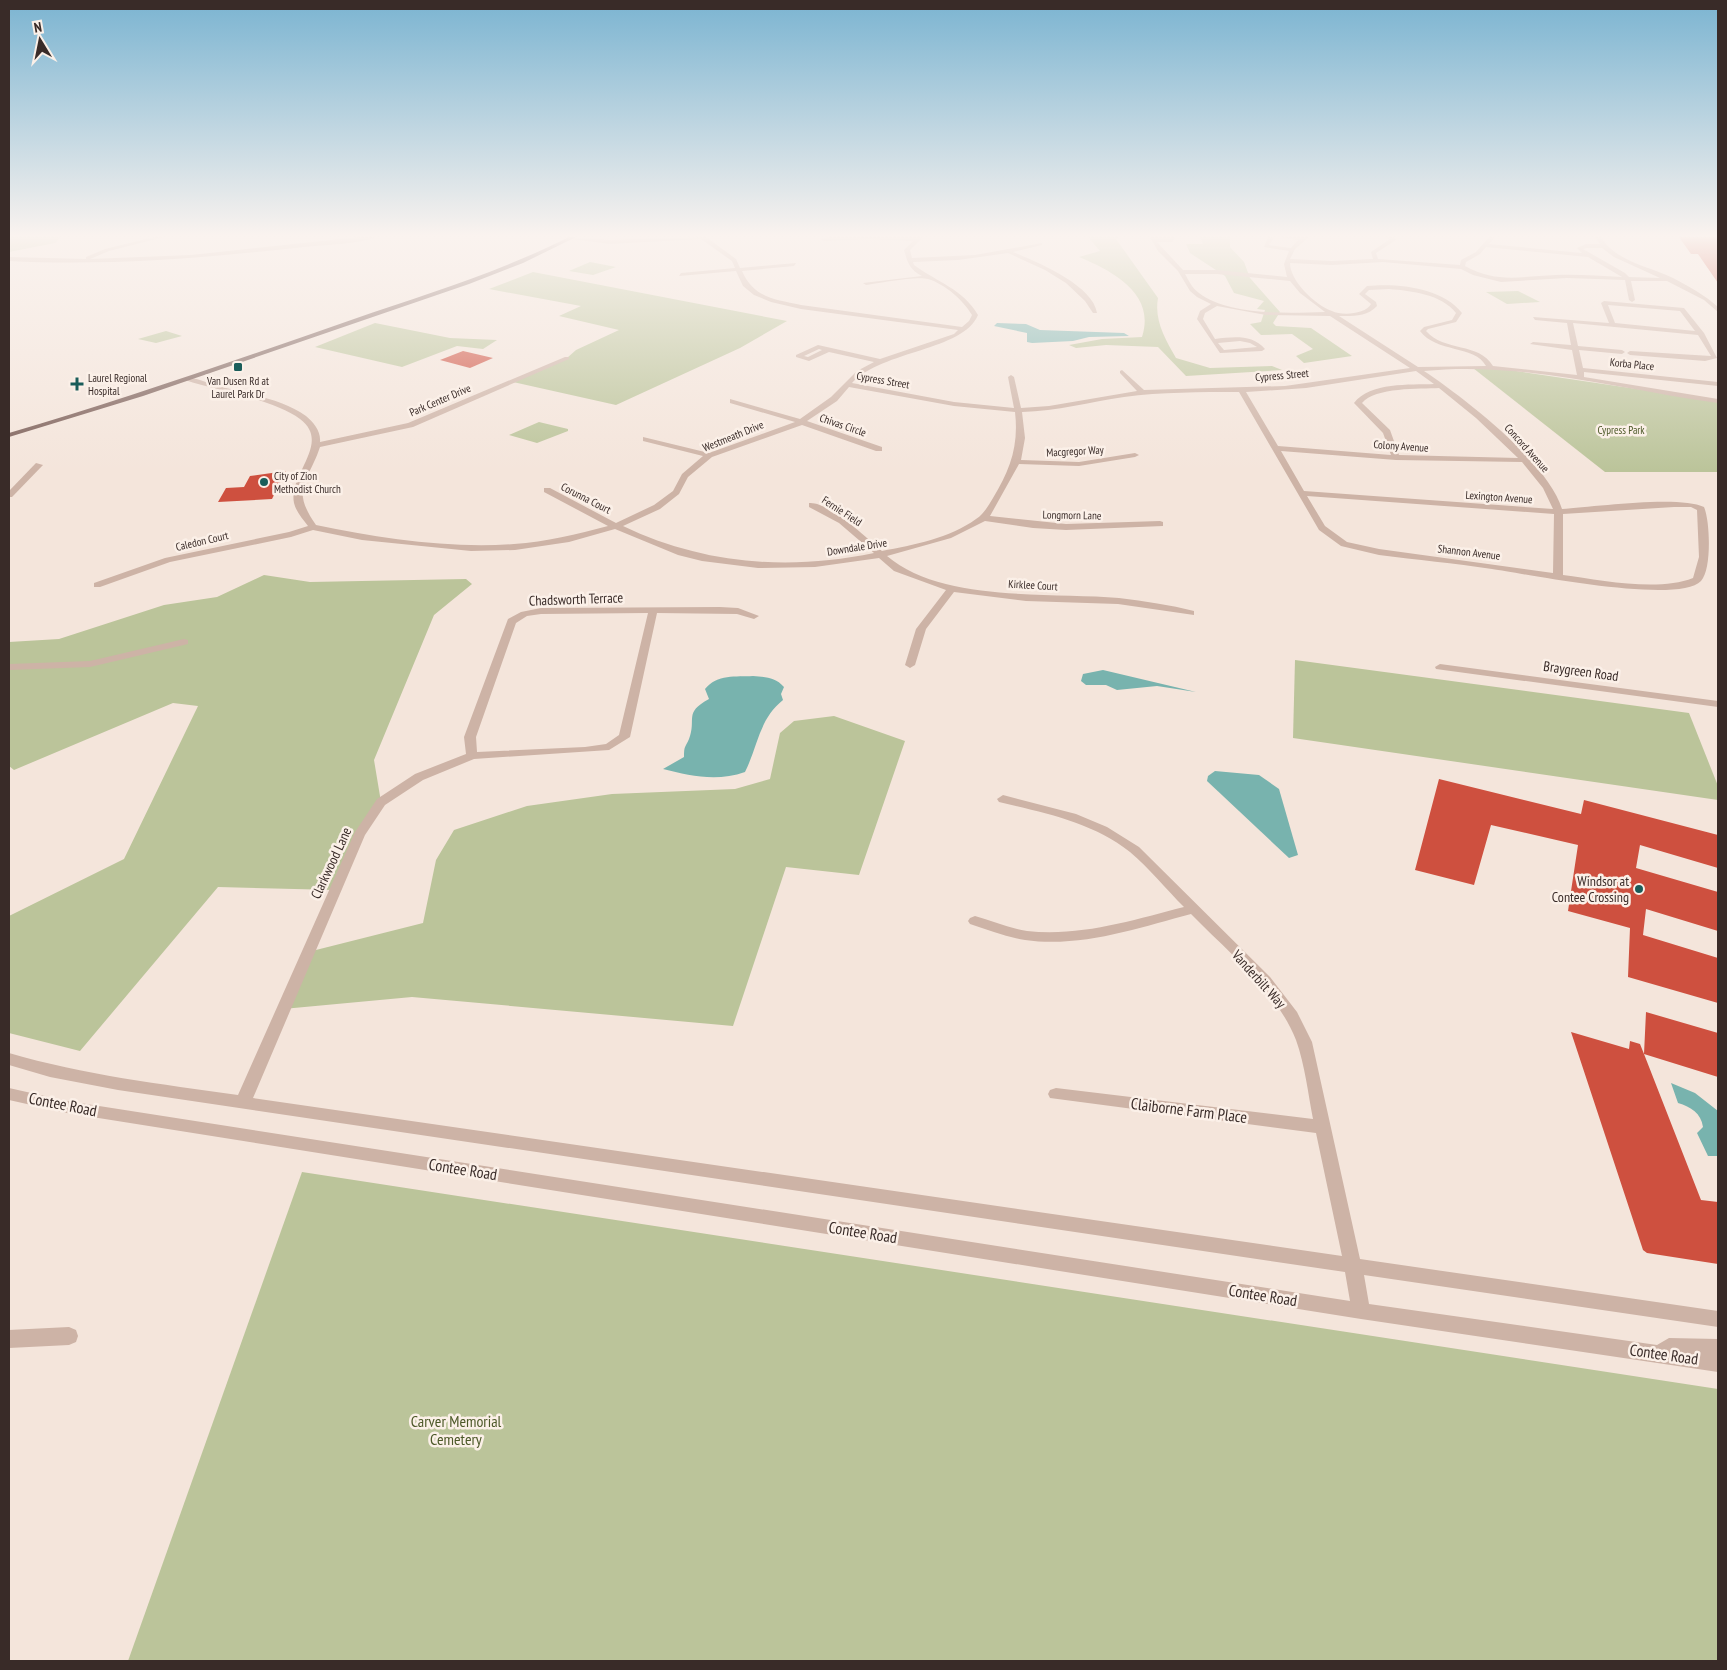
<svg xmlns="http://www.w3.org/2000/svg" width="1727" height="1670" font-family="'PT Sans Narrow',sans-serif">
  <rect width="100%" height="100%" fill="#f4e5db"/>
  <!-- green -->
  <g fill="#bbc49a">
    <path d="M9 237H61L55 243 9 252Z"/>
    <path d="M1088 237H1120L1116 239 1158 298C1154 320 1165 339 1176 358L1210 368 1272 366 1282 370 1186 376 1158 347 1106 345 1076 348 1069 345 1102 339 1142 337C1156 294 1113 271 1079 257L1100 251Z"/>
    <path d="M1200 237H1230V247L1244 262 1250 278 1280 312 1273 323 1276 326 1311 328 1352 356 1304 363 1296 356 1313 349 1292 334 1261 335 1250 324 1261 322 1265 310 1257 309 1264 301 1234 293 1225 276 1190 253 1186 244H1203Z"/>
    <path d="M590 262 616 267 593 275 569 271Z"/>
    <path d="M533 272 787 321 740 348 616 405 513 382 567 358 576 350 619 330 559 316 581 306 489 289Z"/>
    <path d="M1518 291 1540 302 1507 304 1486 292Z"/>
    <path d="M375 323 450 338 497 340 483 349 457 346 402 367 315 347Z"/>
    <path d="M166 331 182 336 156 343 138 339Z"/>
    <path d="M1473 368 1503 369 1718 401V472H1605Z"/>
    <path d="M539 422 568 429V431L537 443 509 435Z"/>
    <path d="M264 575 310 582 466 579 472 584 434 615 374 760 381 802 335 890 218 887 80 1051 9 1033V916L124 859 198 706 173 703 14 770 9 766V642L59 639 164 605 217 597Z"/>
    <path d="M1295 660 1689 713 1718 786V800L1293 738Z"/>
    <path d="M834 716 905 741 859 875 786 867 733 1026 412 997 283 1009 308 952 423 923 436 860 454 830 527 806 612 794 735 789 770 779 780 733 794 721Z"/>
    <path d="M302 1172 1718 1389V1661H128Z"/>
  </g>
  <!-- water -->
  <g fill="#78b3ae">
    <path d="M997 323 1026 324 1040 330 1124 333 1129 336 1089 337 1073 341 1032 343 1027 342V333L994 326Z"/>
    <path d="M1103 670 1196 692 1157 686 1117 690 1106 685H1086L1081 681 1083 674Z"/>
    <path d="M753 676C766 677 775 677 784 687L781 694 783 700C759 719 758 746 745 772 717 782 690 776 663 769L684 757C684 746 685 748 689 739 697 719 683 713 709 699L705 689C717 674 736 677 753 676Z"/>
    <path d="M1215 771 1259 775 1279 789 1298 855 1289 858 1207 781 1208 776Z"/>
    <path d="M1671 1083 1695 1093 1718 1111V1156H1708L1697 1133 1703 1127C1701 1113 1691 1107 1678 1103Z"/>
  </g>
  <!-- building -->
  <g fill="#ce503f">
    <path d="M1679 237H1718V283L1698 254H1691Z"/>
    <path d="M463 351 493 358 470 368 440 360Z"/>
    <path d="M286 471 272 499 218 502 226 488 244 487 250 476Z"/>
    <path d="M1439 779 1581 814 1584 800 1718 835V868L1640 845 1636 868 1718 892V931L1646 909 1643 935 1718 958V1003L1628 977 1630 928 1568 911 1578 845 1491 825 1474 885 1415 870Z"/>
    <path d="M1646 1012 1718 1033V1077L1644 1054 1701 1200 1718 1202V1264L1647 1253 1643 1250 1571 1032 1629 1049 1630 1041 1640 1044 1644 1054Z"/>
  </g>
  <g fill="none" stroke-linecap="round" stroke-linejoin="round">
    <!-- minor -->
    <g fill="#cdb3a6" fill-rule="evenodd">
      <path d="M154 237H164L109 251 90 259 191 255 359 237H376C361 244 322 245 304 247 206 258 108 266 9 261V257L86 259V257L105 249Z"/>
      <path d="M556 237 610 240 706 237 736 259 740 268 796 263 794 266 742 271C754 298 774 299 801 305L962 327 969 321 972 315C963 300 945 284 928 279 917 276 879 283 866 285L863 283 922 276C909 269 908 263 904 250L913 241 870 239 824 241 821 239 830 237H923L910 250 912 258 975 255 1042 243V245L1013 252C1037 262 1093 285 1097 313H1093L1085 301 1066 283 1045 270 1008 253 958 260 913 262 914 265C937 282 963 289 978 315 963 351 883 350 852 383L954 402 1014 408 1008 377 1011 375 1014 377 1021 408 1049 406 1137 391 1120 373V371L1122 370 1144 390 1285 386 1410 368 1330 316 1266 315 1217 306 1205 313 1203 319 1215 339C1233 337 1252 334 1265 349L1262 351 1220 353 1197 319 1200 311 1211 304 1197 297 1190 291 1178 271 1158 251 1150 237H1176L1172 242H1157L1183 270H1217L1287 277 1284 264 1289 251 1264 247 1268 237H1274L1269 245 1291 248 1298 240 1281 237H1309L1295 249 1290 259 1332 261 1373 259 1371 252 1390 239 1387 237H1394L1396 240 1376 253 1378 259 1460 265 1461 260 1476 252 1489 237H1495L1489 244 1582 253 1577 248 1586 244H1600L1595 237H1601C1616 262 1649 266 1673 278 1688 286 1705 295 1718 307V312L1704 300 1667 281H1631L1635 300 1632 302 1629 300 1625 280 1567 278 1501 282 1473 275 1461 269 1383 262 1332 265 1290 263C1290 281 1315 305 1332 311 1342 316 1366 314 1371 304L1359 294 1367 286C1397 283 1442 287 1462 313L1456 322 1428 329 1426 331C1444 352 1479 342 1493 366L1577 375 1572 350 1530 344 1533 342 1571 345 1567 323 1535 320 1533 317 1609 323 1601 303 1604 301 1684 308 1704 333 1717 358 1705 361 1630 355 1627 353 1630 351 1711 356 1698 335 1573 323 1578 346 1622 350 1625 352 1622 354 1579 350 1583 368 1718 382V386L1584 372V377L1718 399V403C1621 390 1523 361 1424 371 1463 397 1548 462 1562 509 1593 507 1679 495 1704 507 1710 520 1712 570 1701 581 1678 605 1527 574 1492 569 1454 563 1417 560 1379 555L1341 546 1319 530 1239 392C1200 392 1162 392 1124 397 1090 402 1057 411 1022 412L1025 438 1021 460 1079 462 1135 453 1139 455 1135 457 1079 466 1019 464 990 516 1066 524 1160 521 1163 522V526L1066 530 1033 528 985 521 951 538 887 556C942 603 1051 592 1119 598 1145 601 1170 605 1194 611V615L1118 604 1026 601 954 592 926 629 915 665 910 668 905 665 916 629 946 590 894 571 879 558 815 567 758 568 702 561 678 555 615 529 569 542 515 550 471 551 362 540 313 530 291 537 170 562 100 587H94V583L165 558 289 532 308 526C303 519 296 512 294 503 288 474 332 443 300 419 273 399 218 391 185 380V378C194 377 205 382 214 385 243 393 281 398 306 416 314 423 321 431 320 442L408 423 565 357H569V359L413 427 320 447C308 483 290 488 316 525 379 538 450 549 514 544 546 542 577 534 608 526L544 492V488H550L616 523 654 505 673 491 682 474 703 456 643 441V437L709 453 795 422 730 403V399L800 419 831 397 857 371 874 362 829 352 809 361 796 357V355L818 345 880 359 954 334 958 330 801 309 771 302 754 295 743 286 736 271 679 276 681 273 735 268 732 261 701 239 610 244ZM1486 247 1588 257 1622 277C1600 276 1578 274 1556 275 1521 276 1498 284 1465 266L1466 262 1480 254ZM1587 248H1602L1614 257 1660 278 1629 277 1625 273 1583 249ZM1185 274H1217L1290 281 1300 293 1325 312C1288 313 1229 316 1199 293 1192 288 1189 281 1185 274ZM1389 289C1412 291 1441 294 1456 313L1452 320 1424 327 1420 331C1436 353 1475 345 1486 366L1418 367 1339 316C1353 316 1367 317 1377 306L1376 302 1365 294 1369 290ZM1608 305 1680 311 1695 331 1615 323ZM1240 341 1250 343 1257 347 1224 350 1218 343ZM819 349 822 350 808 357 804 356ZM1416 371 1434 384C1410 385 1370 382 1354 403L1383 433 1391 455 1278 446 1246 392 1306 388ZM849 387 954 406 1015 412C1019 446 1010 470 993 498 988 506 984 514 976 519 950 538 913 545 882 551 868 539 828 501 809 503V507L839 523 874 553C788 571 702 564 623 526L660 509 679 494 688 477 712 457 802 425 876 451H882V447L807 421 837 401ZM1439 388 1476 418 1518 458 1399 455 1390 430 1362 403C1375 387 1420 389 1439 388ZM1281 451 1396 460 1522 462 1543 488 1553 509 1304 491ZM1307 496 1554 514 1553 573 1379 549 1347 542 1325 526ZM1674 507H1691L1697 510 1699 557 1693 578C1658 592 1600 580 1563 575V514Z"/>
      <path d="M36 463 43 465 12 497H9V491Z"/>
      <path d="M720 607 738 608 759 616 754 619 737 614 657 613 630 737 609 750 474 759 423 780 385 805 365 835 253 1098 1342 1256 1316 1133 1050 1098 1048 1094 1050 1090 1056 1088 1313 1119C1308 1094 1305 1065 1296 1040 1276 990 1228 952 1191 914 1138 928 1081 948 1025 940 1007 937 988 930 970 924L968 921 970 918 975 916C992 921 1009 928 1027 931 1080 937 1133 920 1184 907 1166 889 1149 868 1130 852 1092 822 1045 813 999 802L997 799 1003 795 1076 814 1107 827 1139 847 1270 977 1297 1012 1312 1042 1360 1259 1718 1311V1327L1364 1275 1369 1304 1657 1345 1669 1338 1718 1339V1372L1361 1319 67 1113 9 1100V1088L67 1101 1350 1301 1345 1272 118 1090 50 1077 9 1065V1053C84 1075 161 1084 238 1095L355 832 377 799 415 774 466 754 464 737 508 619 521 612 541 608ZM648 613 619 735 606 744 585 747 477 752 476 737 516 623 527 616 541 614Z"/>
      <path d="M184 639 188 640V644L90 667 9 670V664L90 661Z"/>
      <path d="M1440 664 1718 701V707L1436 669 1435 667Z"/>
      <path d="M69 1327 76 1330 78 1336 76 1342 69 1345 9 1348V1330Z"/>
    </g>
    <!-- major -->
    <path fill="#7c5f58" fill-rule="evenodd" d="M569 237H576L523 263 469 284 143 396 9 437V433C125 399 239 359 354 319 426 294 500 272 569 237Z"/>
  </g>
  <!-- sky -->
  <linearGradient id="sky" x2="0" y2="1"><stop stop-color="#7bb4d1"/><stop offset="0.5" stop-color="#faf3ef"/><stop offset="1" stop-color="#faf3ef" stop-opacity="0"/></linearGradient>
  <rect width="1727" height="471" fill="url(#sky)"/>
  <!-- markers -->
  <g fill="#1a5d5a" stroke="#fbf0e8" stroke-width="2">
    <rect x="233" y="362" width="10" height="10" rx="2.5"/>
    <path d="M74.5 376.5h5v5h5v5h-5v5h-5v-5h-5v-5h5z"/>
    <circle cx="264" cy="482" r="5"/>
    <circle cx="1639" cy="889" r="5"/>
  </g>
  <g text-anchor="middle" stroke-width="5" stroke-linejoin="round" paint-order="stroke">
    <!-- far-street labels -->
    <g font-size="11" fill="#392b28" stroke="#fbf0e8">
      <text transform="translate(1632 364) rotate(6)" y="4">Korba Place</text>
      <text transform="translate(1282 375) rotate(-5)" y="4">Cypress Street</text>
      <text transform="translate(883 380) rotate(10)" y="4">Cypress Street</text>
      <text transform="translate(440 400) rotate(-23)" y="4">Park Center Drive</text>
      <text transform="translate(843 425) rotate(19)" y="4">Chivas Circle</text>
      <text transform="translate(733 436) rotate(-22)" y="4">Westmeath Drive</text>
      <text transform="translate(1401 446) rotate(4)" y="4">Colony Avenue</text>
      <text transform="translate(1527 448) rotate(48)" y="4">Concord Avenue</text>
      <text transform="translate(1075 451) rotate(-3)" y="4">Macgregor Way</text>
      <text transform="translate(1499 497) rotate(4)" y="4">Lexington Avenue</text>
      <text transform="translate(586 498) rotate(27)" y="4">Corunna Court</text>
      <text transform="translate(842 511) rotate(33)" y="4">Fernie Field</text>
      <text transform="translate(1072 515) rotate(1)" y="4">Longmorn Lane</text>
      <text transform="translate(202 541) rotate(-13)" y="4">Caledon Court</text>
      <text transform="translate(857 547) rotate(-9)" y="4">Downdale Drive</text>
      <text transform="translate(1469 552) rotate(7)" y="4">Shannon Avenue</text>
      <text transform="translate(1033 585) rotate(3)" y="4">Kirklee Court</text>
    </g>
    <!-- far-poi labels -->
    <g font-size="11" fill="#392b28" stroke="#fbf0e8" text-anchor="start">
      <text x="88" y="382">Laurel Regional<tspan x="88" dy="13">Hospital</tspan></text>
      <text x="238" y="385" text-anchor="middle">Van Dusen Rd at<tspan x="238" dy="13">Laurel Park Dr</tspan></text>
      <text x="274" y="480">City of Zion<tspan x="274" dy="13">Methodist Church</tspan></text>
    </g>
    <!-- far-park labels -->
    <g font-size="11" fill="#4d5929" stroke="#fbf0e8">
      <text x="1621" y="434">Cypress Park</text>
    </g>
    <!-- street labels -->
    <g font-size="14" fill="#392b28" stroke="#fbf0e8">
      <text transform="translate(576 599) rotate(-2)" y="5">Chadsworth Terrace</text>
      <text transform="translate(1581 671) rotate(8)" y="5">Braygreen Road</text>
      <text transform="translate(331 863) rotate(-65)" y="5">Clarkwood Lane</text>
      <text transform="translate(1259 979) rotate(48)" y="5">Vanderbilt Way</text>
    </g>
    <!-- poi labels -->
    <g font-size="14" fill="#392b28" stroke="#fbf0e8" text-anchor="end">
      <text x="1629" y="886">Windsor at<tspan x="1629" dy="16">Contee Crossing</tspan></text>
    </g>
    <!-- near-street labels -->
    <g font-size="16" fill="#392b28" stroke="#fbf0e8">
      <text transform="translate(63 1104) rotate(11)" y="6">Contee Road</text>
      <text transform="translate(1189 1110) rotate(7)" y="6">Claiborne Farm Place</text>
      <text transform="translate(463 1169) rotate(9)" y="6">Contee Road</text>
      <text transform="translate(863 1232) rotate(9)" y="6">Contee Road</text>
      <text transform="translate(1263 1295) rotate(9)" y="6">Contee Road</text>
      <text transform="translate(1664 1354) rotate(8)" y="6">Contee Road</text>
    </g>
    <!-- near-park labels -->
    <g font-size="16" fill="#4d5929" stroke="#fbf0e8">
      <text x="456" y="1427">Carver Memorial<tspan x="456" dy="18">Cemetery</tspan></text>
    </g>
  </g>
  <!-- border -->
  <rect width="1727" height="1670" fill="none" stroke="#392b28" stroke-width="20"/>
  <!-- north arrow -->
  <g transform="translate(40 40) rotate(350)" stroke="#fbf0e8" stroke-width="4" paint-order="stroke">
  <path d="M0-4L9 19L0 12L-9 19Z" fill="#392b28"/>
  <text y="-8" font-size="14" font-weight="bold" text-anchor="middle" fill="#392b28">N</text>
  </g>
</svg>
